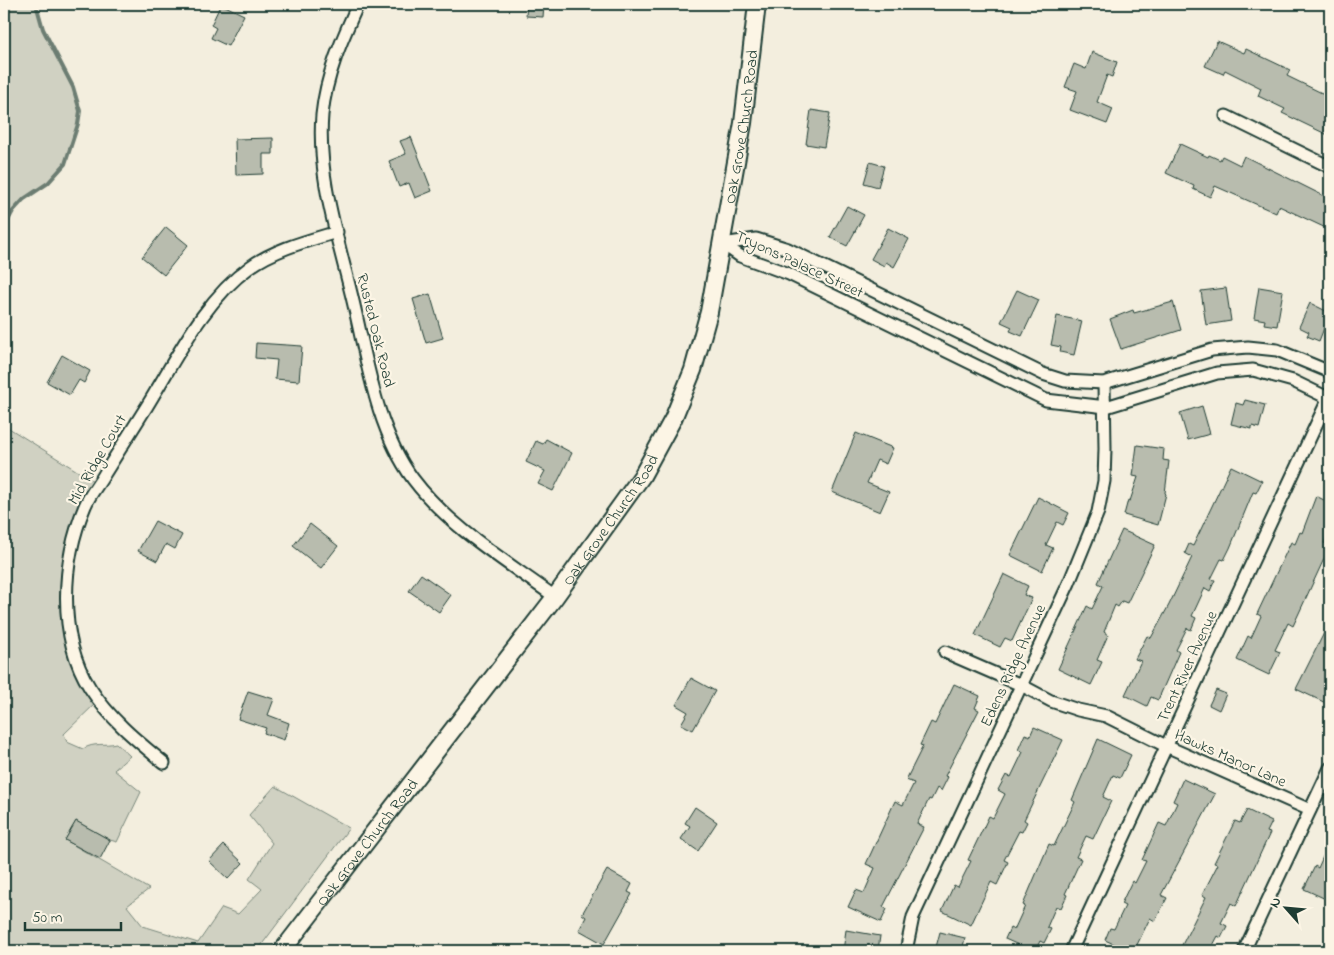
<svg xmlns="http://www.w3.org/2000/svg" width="1334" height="955" font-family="'Indie Flower',sans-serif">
  <rect width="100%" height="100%" fill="#f3eede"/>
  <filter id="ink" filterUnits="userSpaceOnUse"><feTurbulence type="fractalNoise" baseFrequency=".02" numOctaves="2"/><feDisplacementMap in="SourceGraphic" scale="10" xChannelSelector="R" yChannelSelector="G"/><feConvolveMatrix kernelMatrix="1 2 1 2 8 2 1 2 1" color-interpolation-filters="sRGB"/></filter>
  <g filter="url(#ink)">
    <!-- green -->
    <g fill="#d0d1c2" stroke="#78877b">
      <path d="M4 4H36L43 29 73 87 80 111 78 124 65 164 48 183 24 199 13 211 4 228Z"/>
      <path d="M4 425 98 484 74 538 69 628 99 700 64 734 67 742 83 749C94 742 104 746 116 743L130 756 114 770 141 792 117 842 110 840 76 821 65 840 149 889 127 906 143 926 198 943 222 908 238 914 262 889 249 879 272 843 249 815 275 786 349 828 257 951H4Z"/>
    </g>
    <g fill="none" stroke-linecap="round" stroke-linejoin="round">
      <!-- stream -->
      <g stroke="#6c7d72" stroke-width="4">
        <path d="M4 228 13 211 24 199 48 183 65 164 78 124 80 111 73 87 43 29 36 4"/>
        <path d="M4 286V291"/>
      </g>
    </g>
    <!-- building -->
    <g fill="#b8bcae" stroke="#1f3d34">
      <path d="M221 4 244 15 228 46 211 38 216 28 211 25Z"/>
      <path d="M527 4H544L543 17 526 16Z"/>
      <path d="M1217 41 1244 53 1246 49 1290 70 1287 76 1330 97V136L1282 113 1285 109 1258 96 1261 88 1225 70 1223 74 1205 66Z"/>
      <path d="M1092 52 1117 62 1112 77 1107 75 1097 102 1113 109 1107 124 1070 110 1077 91 1065 87 1074 64 1086 69Z"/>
      <path d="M811 110 830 113 824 147 806 144Z"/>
      <path d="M411 137 432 191 415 198 409 183 399 187 389 161 406 154 400 141Z"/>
      <path d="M273 138V154H263V174L236 175 235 139Z"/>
      <path d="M1180 144 1208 157 1209 155 1220 160 1222 156 1240 165 1244 156 1330 199V230L1279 206 1276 213 1215 186 1210 197 1193 189 1194 186 1166 173Z"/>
      <path d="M870 162 884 166 878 187 864 183Z"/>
      <path d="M847 206 864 215 847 246 830 237Z"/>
      <path d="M166 227 188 245 164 275 142 257Z"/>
      <path d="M888 228 909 239 894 267 886 262 884 266 871 259Z"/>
      <path d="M1259 287 1283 291 1277 326 1264 324 1265 320 1254 318Z"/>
      <path d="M1226 288 1231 321 1206 325 1201 291Z"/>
      <path d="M1017 290 1039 300 1022 336 1010 331 1012 327 1001 322Z"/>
      <path d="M430 294 443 338 426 343 413 299Z"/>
      <path d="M1173 302 1181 330 1121 349 1110 319 1133 310 1134 313Z"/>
      <path d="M1310 303 1330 313 1319 341 1307 336 1309 332 1299 327Z"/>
      <path d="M1057 316 1082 321 1074 355 1060 352 1061 347 1051 345Z"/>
      <path d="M256 343 302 346 299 381 275 379 277 360 255 358Z"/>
      <path d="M62 355 90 371 84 383 79 380 70 395 47 382Z"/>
      <path d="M1245 400 1265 405 1259 428 1252 426V429L1231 424 1236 403 1243 405Z"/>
      <path d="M1202 406 1210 434 1188 440 1180 413Z"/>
      <path d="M856 433 893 448 886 464 877 460 867 483 889 492 880 512 832 492Z"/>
      <path d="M546 439 572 453 553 491 538 484 545 471 526 462 536 441 543 444Z"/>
      <path d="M1137 445 1164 449 1163 460 1169 461 1165 493 1166 494 1158 525 1124 515 1128 500 1130 501 1138 477 1133 476Z"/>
      <path d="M1231 466 1262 481 1256 493 1253 492 1230 548 1224 560 1221 559 1211 579 1215 580 1210 591 1205 588 1192 616 1196 618 1191 630 1187 628 1176 650 1179 652 1158 700 1151 697 1147 706 1125 695 1141 661 1135 659 1147 636 1151 638 1169 605 1192 557 1185 553 1189 544 1193 546Z"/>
      <path d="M1316 496 1330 503V530L1324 543 1330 546 1293 626 1288 623 1275 650 1280 652 1269 675 1237 660 1248 636 1251 638 1261 616 1257 614 1291 542 1295 544 1300 532 1302 533Z"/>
      <path d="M1038 497 1069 513 1063 525 1057 522 1046 545 1053 548 1042 571 1010 555Z"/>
      <path d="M155 521 182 535 175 549 166 544 157 561 138 551Z"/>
      <path d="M310 524 338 546 321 568 293 546Z"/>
      <path d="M1122 530 1155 545 1127 603 1122 601 1118 607 1115 605 1104 632 1108 635 1097 660 1102 662 1091 685 1058 669 1087 606 1092 609 1103 586 1098 583Z"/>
      <path d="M421 574 451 595 439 612 409 591Z"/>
      <path d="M1004 574 1028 586 1024 595 1032 598 1012 641 1005 638 1000 647 975 635Z"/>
      <path d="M1330 621V705L1296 689Z"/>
      <path d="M691 678 715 691 693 730 681 724 688 712 676 705Z"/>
      <path d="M954 684 980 696 975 708 979 710 945 776 948 777 941 791 937 788 931 800 929 799 917 824 924 827 883 907 887 909 881 922 848 907 856 890 864 893 875 868 866 864 895 801 903 805 914 783 906 780 923 746 920 745 931 722 935 724Z"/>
      <path d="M1216 690 1226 694 1219 710 1209 705Z"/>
      <path d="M248 691 274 699 268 715 289 723 284 740 264 733 266 728 238 719Z"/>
      <path d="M1034 727 1063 740 1024 820 1027 822 1022 832 1019 831 1004 860 1008 862 997 885 991 882 971 925 942 911 954 885 958 887 971 861 968 860 989 816 993 818 1005 794 998 790 1006 775 1011 777 1023 752 1018 750 1025 734 1030 736Z"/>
      <path d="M1098 739 1131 755 1120 778 1113 775 1103 797 1111 801 1093 839 1086 836 1076 857 1081 859 1065 894 1067 895 1061 908 1056 906 1047 927 1051 929 1044 943 1040 941 1035 951H1032L1005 939 1010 928 1014 930 1025 906 1023 905 1049 844 1054 846 1075 802 1072 800Z"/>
      <path d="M1183 779 1215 794 1161 895 1167 898 1155 921 1150 918 1134 951H1129L1105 940 1110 928 1114 929 1125 906 1121 904 1132 881 1135 883 1146 861 1142 860 1159 823 1166 826 1177 803 1173 801Z"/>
      <path d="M695 807 717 822 698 851 681 839 690 826 685 823Z"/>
      <path d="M1247 810 1272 822 1267 832 1270 833 1236 906 1231 903 1221 923 1227 926 1221 938 1218 936 1210 951H1179L1206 897 1202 895 1218 864 1214 863 1235 821 1240 823Z"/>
      <path d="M76 821 110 840 100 859 65 840Z"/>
      <path d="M1330 841V901L1304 889 1315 866 1318 868Z"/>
      <path d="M224 845 243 863 228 879 209 861Z"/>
      <path d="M607 870 632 884 628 892 632 894 604 944 579 930 586 917 582 914Z"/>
      <path d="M846 930 880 936 878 950 843 951Z"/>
      <path d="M940 932 965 938 962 951H935Z"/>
    </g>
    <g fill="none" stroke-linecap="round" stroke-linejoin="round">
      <!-- street casing -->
      <g stroke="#1f3d34" stroke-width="15">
        <g id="street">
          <path d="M358 4C342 39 326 75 322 115 317 175 338 239 352 297 367 358 375 427 413 479 450 528 506 561 555 597"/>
          <path d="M1226 116 1330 167"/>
          <path d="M723 244 740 256 789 274 1046 400 1106 407 1217 373 1253 370 1293 381 1330 399"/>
          <path d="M723 244 756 239 788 249 1043 374 1065 381 1104 383 1212 350 1248 347 1277 350 1330 372"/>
          <path d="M945 652 1021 685 1051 701 1078 710 1106 716 1166 746 1310 810"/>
          <path d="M164 763C136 740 110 719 90 688 57 636 62 560 85 506 90 494 99 484 105 473 119 451 133 428 147 406 176 359 203 301 250 267 275 249 307 241 337 232"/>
          <path d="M906 951 913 917 1069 583 1098 512 1104 481 1105 449 1104 383"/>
          <path d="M1071 951 1330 395"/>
          <path d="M1244 951 1330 768"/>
        </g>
      </g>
      <!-- secondary casing -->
      <g stroke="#1f3d34" stroke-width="20">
        <g id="secondary">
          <path id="s1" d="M282 951 555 597 642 476 673 419 693 370 709 312 743 123 757 4"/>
        </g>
      </g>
      <!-- street -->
      <use href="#street" stroke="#fcf5e5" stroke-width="11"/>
      <!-- secondary -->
      <use href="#secondary" stroke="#fcf5e5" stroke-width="16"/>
    </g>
  </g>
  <g text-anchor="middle" stroke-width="4.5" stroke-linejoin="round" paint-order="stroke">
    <!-- street labels -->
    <g font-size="16" fill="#1f3d34" stroke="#fcf5e5">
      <text dy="6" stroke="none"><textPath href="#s1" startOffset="962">Oak Grove Church Road</textPath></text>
      <text transform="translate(800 263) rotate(25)" y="6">Tryons Palace Street</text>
      <text transform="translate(377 330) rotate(76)" y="6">Rusted Oak Road</text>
      <text transform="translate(96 459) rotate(-60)" y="6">Mid Ridge Court</text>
      <text dy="6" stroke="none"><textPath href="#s1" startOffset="542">Oak Grove Church Road</textPath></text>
      <text transform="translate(1012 665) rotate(-65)" y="6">Edens Ridge Avenue</text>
      <text transform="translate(1186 666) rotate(-65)" y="6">Trent River Avenue</text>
      <text transform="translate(1231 757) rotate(24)" y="6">Hawks Manor Lane</text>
      <text dy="6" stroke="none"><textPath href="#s1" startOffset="138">Oak Grove Church Road</textPath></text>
    </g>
  </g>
  <!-- margin -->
  <rect width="1334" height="955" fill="none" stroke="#fcf5e5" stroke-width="20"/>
  <rect x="10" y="10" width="1314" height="935" fill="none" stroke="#1f3d34" stroke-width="2" filter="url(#ink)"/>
  <!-- north arrow -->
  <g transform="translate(1286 908) rotate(297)" stroke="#fcf5e5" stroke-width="4" paint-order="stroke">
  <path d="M0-4L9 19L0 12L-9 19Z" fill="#1f3d34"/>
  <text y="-8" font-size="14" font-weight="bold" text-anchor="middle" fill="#1f3d34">N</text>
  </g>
  <!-- scale -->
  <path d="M25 922v8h96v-8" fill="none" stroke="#1f3d34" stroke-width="2.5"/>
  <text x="32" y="922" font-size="15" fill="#1f3d34" stroke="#fcf5e5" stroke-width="4" paint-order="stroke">50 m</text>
</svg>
